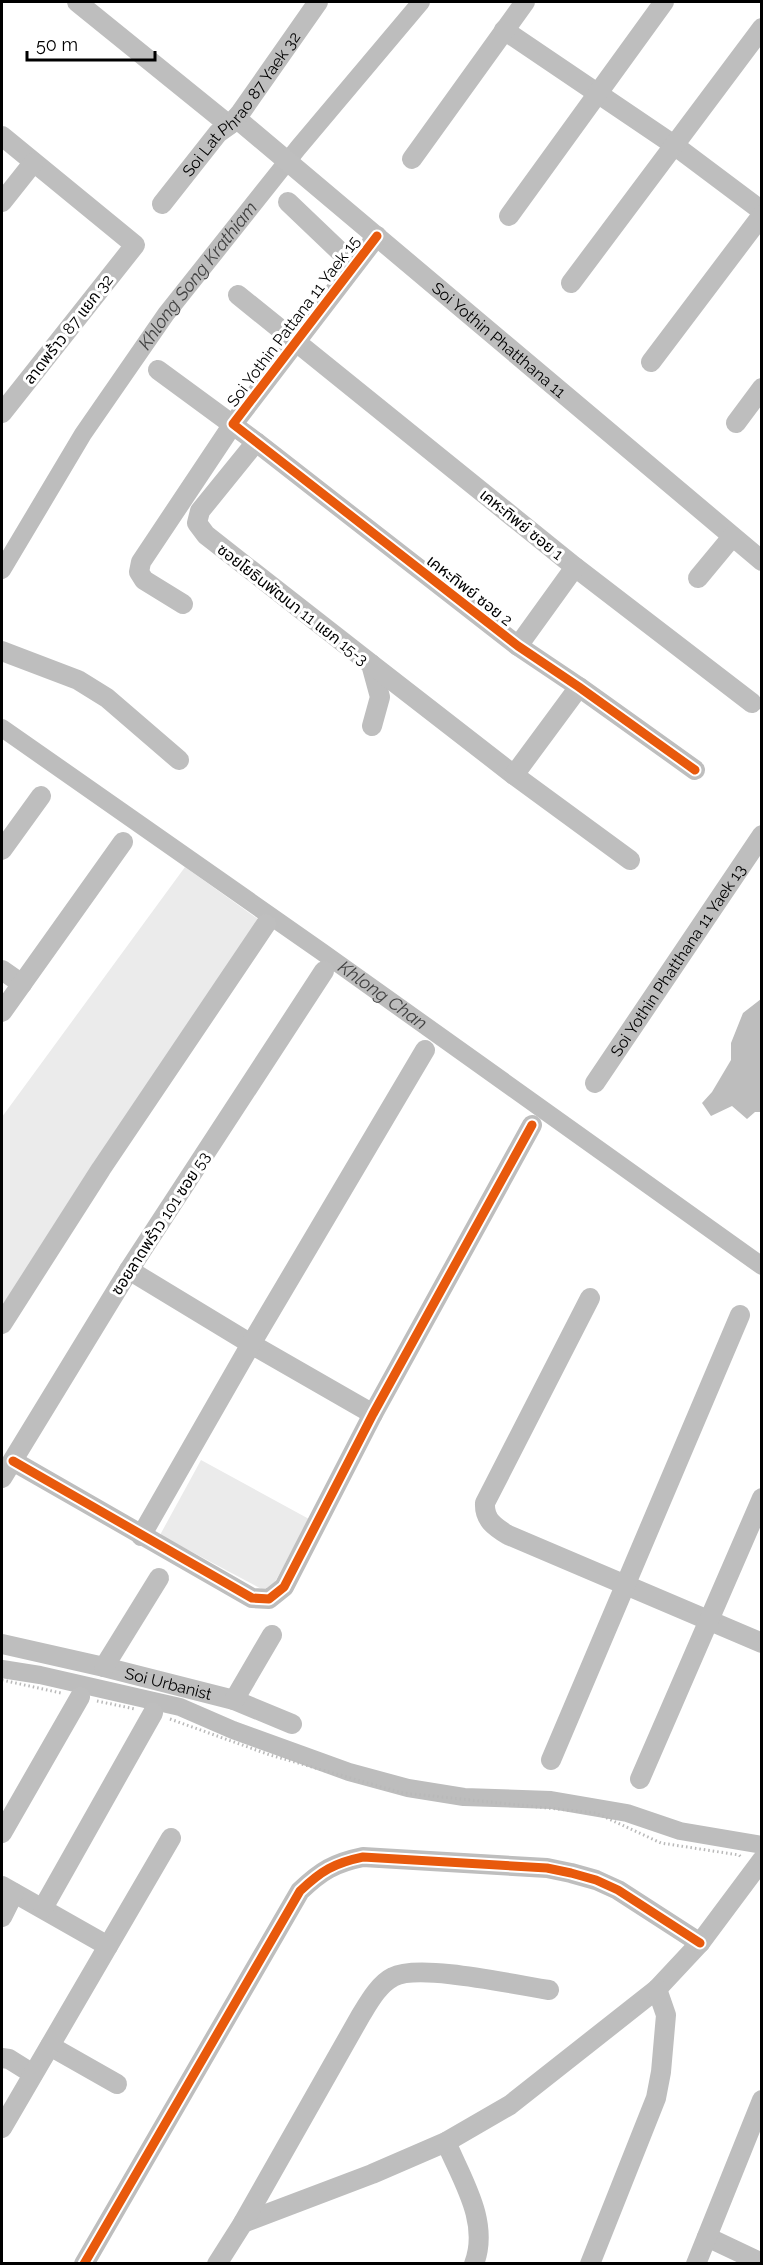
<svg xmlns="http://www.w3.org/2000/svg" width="763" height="2265" font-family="Raleway,'Noto Sans Thai',sans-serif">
  <rect width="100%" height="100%" fill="#fff"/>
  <!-- green -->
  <g fill="#ebebeb">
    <path d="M185 867 262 922 2 1316V1117Z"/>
    <path d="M201 1460 309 1519 269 1593 160 1535Z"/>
  </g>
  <!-- water -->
  <path fill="#bdbdbd" d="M761 999V1112H755L747 1119 732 1106 711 1116 702 1103 712 1092 731 1060V1043L743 1013Z"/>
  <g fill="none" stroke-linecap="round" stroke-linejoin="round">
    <!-- canal -->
    <g stroke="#bdbdbd" stroke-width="18">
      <path id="s1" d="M2 570 83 434 166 314 298 148 421 2"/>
      <path id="s2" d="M2 728 322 952 762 1266"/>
      <path d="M2 1669 40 1675 180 1707 233 1730 349 1772 408 1788 464 1797 551 1800 627 1813 680 1831 762 1845"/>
    </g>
    <!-- path -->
    <g stroke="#b9b9b9" stroke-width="3" stroke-dasharray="1.5 3" stroke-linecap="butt">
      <path d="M2 1680 61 1693"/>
      <path d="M97 1701 135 1709"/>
      <path d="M170 1719 270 1755 403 1793 596 1813 661 1843 739 1855 742 1858"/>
    </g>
    <!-- minor -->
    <g stroke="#bebebe" stroke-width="20">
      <path d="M77 2 229 125"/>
      <path d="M504 30 674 145 762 211"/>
      <path id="s3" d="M236 118 762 561"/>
      <path d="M2 136 135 245 2 413"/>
      <path d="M412 159 525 2"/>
      <path d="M2 202 33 163"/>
      <path d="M288 202 354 265"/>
      <path id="s4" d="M162 204 218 133 232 123 241 112 318 2"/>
      <path d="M509 216 664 2"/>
      <path d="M571 283 762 28"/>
      <path d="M238 295 575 567 752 703"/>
      <path d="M651 362 762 215"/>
      <path d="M158 370 256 442 518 646 579 687 695 770"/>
      <path d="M736 423 762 388"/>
      <path d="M256 442 200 511 197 523 206 535 371 664 380 697 372 726"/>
      <path d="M698 578 732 537"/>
      <path d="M183 604 144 580 139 572 141 562 233 424 377 236"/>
      <path d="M518 646 575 567"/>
      <path d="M2 651 78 680 107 698 179 760"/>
      <path d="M371 664 514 775 630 860"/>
      <path d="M514 775 579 687"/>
      <path d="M2 850 41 796"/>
      <path d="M2 970 22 984"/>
      <path d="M2 1012 123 842"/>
      <path id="s5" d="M595 1083 762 835"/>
      <path d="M129 1270 251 1344 373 1414"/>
      <path d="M590 1298 485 1503C484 1520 495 1527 508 1535L762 1643"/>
      <path d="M2 1324 101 1169 266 924"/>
      <path d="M13 1461 252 1598 269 1599 284 1587 373 1414 532 1125"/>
      <path d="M2 1478 129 1270 324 971"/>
      <path d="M141 1536 251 1344 425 1050"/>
      <path id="s6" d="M2 1644 104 1667 234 1700 292 1724"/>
      <path d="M104 1667 159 1578"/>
      <path d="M234 1700 272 1635"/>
      <path d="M551 1760 740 1315"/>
      <path d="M640 1779 762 1498"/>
      <path d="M2 1833 80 1697"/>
      <path d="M2 1886 108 1946"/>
      <path d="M43 1908 153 1713"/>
      <path d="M2 1917 14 1893"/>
      <path d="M50 2046 117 2084"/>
      <path d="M2 2058 9 2059 33 2074"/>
      <path d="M2 2128 171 1838"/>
      <path d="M446 2142C462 2180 490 2222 474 2264"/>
      <path d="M243 2223 372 2174 446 2142 510 2105 657 1989 700 1943 762 1860"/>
      <path d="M707 2237 762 2263"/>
      <path d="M84 2264 300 1891C321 1871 334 1863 363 1857L547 1868 571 1873 596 1880 618 1890 700 1943"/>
      <path d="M217 2264 243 2223 361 2015C369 2002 379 1984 393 1977 419 1963 516 1985 549 1990"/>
      <path d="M590 2264 656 2098 661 2072 666 2015 657 1989"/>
      <path d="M696 2264 762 2100"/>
    </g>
    <!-- cycleway casing -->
    <g stroke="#fff" stroke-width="13">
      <g id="cycleway">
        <path d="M377 236 233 424 518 646 579 687 695 770"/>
        <path d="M13 1461 252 1598 269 1599 284 1587 373 1414 532 1125"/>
        <path d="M84 2264 300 1891C321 1871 334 1863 363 1857L547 1868 571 1873 596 1880 618 1890 700 1943"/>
      </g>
    </g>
    <!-- cycleway -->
    <use href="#cycleway" stroke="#e8590c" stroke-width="9"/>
  </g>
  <g text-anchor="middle" stroke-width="6" stroke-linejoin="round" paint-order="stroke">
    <!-- street labels -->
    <g font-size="16" fill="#000" stroke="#fff">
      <text dy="6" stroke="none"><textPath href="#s4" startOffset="128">Soi Lat Phrao 87 Yaek 32</textPath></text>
      <text transform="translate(293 321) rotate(-53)" y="6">Soi Yothin Pattana 11 Yaek 15</text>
      <text transform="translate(68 329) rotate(-52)" y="6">ลาดพร้าว 87 แยก 32</text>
      <text dy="6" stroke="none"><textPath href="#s3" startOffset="344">Soi Yothin Phatthana 11</textPath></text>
      <text transform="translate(522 524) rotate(39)" y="6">เคหะทิพย์ ซอย 1</text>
      <text transform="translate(470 590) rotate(38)" y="6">เคหะทิพย์ ซอย 2</text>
      <text transform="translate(293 604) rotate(38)" y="6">ซอยโยธินพัฒนา 11 แยก 15-3</text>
      <text dy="6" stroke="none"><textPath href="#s5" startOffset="148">Soi Yothin Phatthana 11 Yaek 13</textPath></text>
      <text transform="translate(160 1223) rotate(-57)" y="6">ซอยลาดพร้าว 101 ซอย 53</text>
      <text dy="6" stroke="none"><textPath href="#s6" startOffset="171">Soi Urbanist</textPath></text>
    </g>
    <!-- water labels -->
    <g font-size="18" font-style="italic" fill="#424242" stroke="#fff">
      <text dy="6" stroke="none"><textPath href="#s1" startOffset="354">Khlong Song Krathiam</textPath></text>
      <text dy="6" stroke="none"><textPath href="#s2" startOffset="465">Khlong Chan</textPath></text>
    </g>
  </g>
  <!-- border -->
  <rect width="763" height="2265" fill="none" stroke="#000000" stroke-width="6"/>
  <!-- scale -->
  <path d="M27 51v9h128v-9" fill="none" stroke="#000000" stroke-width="3"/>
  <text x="36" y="51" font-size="18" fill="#000000" stroke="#ffffff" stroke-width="4.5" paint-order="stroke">50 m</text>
</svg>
